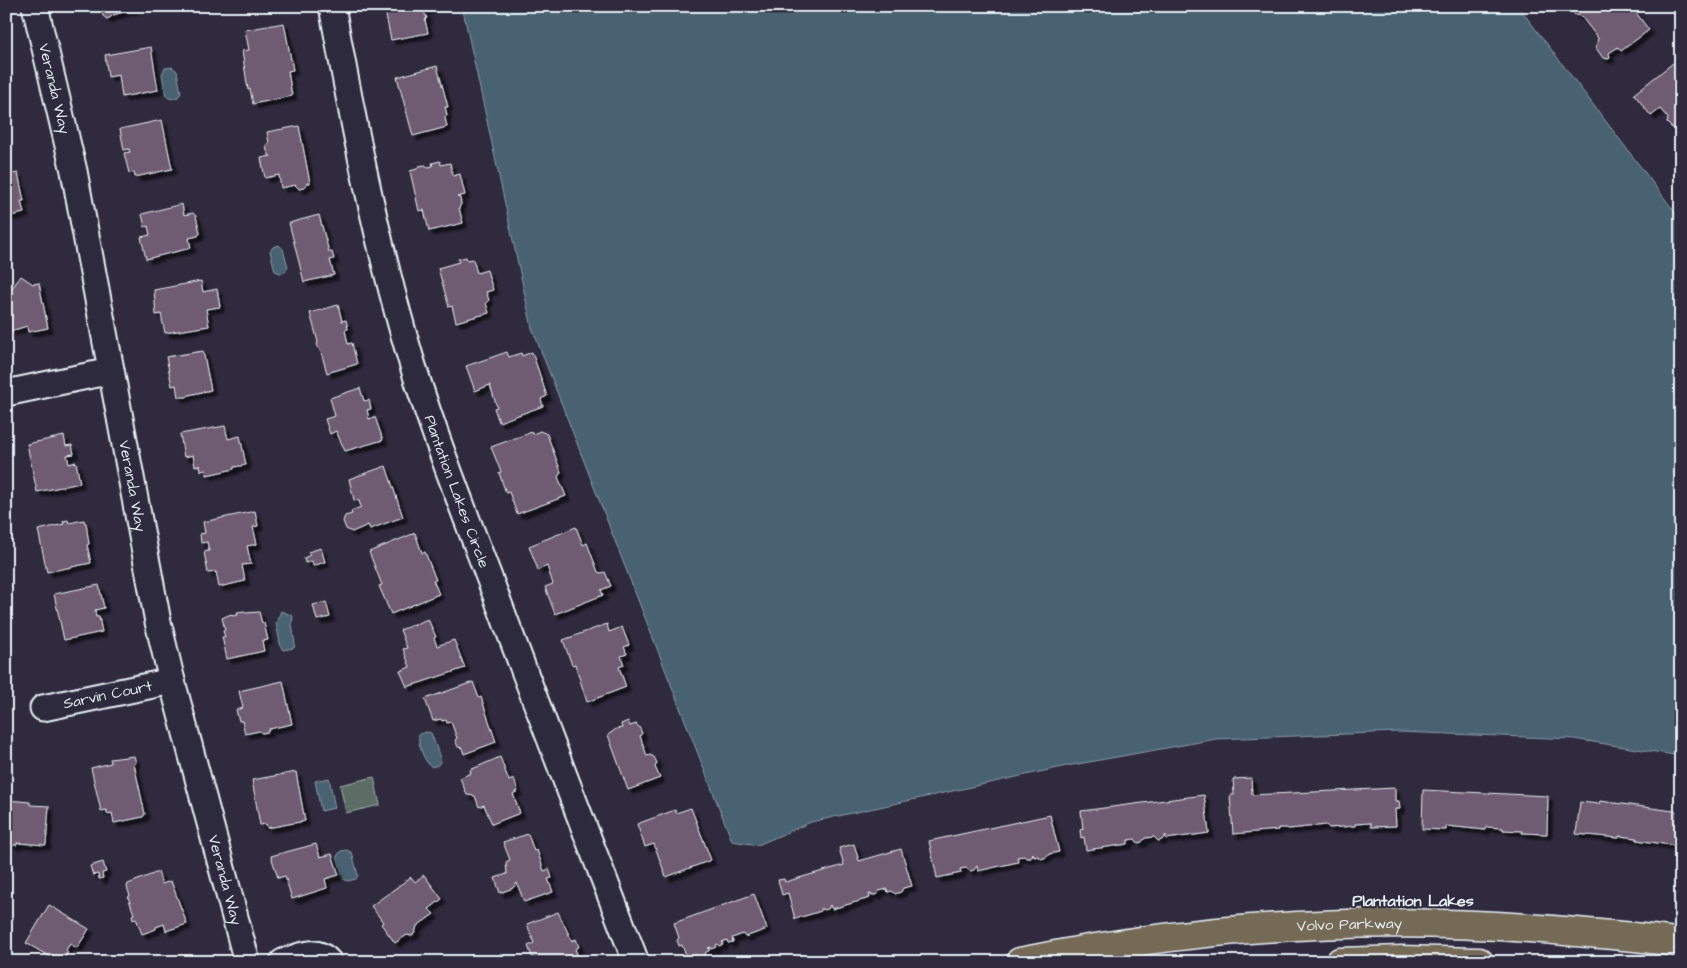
<svg xmlns="http://www.w3.org/2000/svg" width="1687" height="968" font-family="'Architects Daughter',sans-serif">
  <defs>
    <filter id="shadow"><feDropShadow dx="4.5" dy="4.5" stdDeviation="1" flood-color="#0009"/></filter>
  </defs>
  <rect width="100%" height="100%" fill="#2f2a3d"/>
  <filter id="ink" filterUnits="userSpaceOnUse"><feTurbulence type="fractalNoise" baseFrequency=".02" numOctaves="2"/><feDisplacementMap in="SourceGraphic" scale="10" xChannelSelector="R" yChannelSelector="G"/><feConvolveMatrix kernelMatrix="1 2 1 2 8 2 1 2 1" color-interpolation-filters="sRGB"/></filter>
  <g filter="url(#ink)">
    <!-- green -->
    <path fill="#5b6d65" stroke="#a2afae" d="M374 777 380 805 346 813 340 785Z"/>
    <!-- water -->
    <g fill="#496272" stroke="#899ba8">
      <path d="M462 6H1518L1681 220V756L1574 739 1399 732 1216 739 1067 766 811 822 758 845 732 841 532 328Z"/>
      <path d="M172 67 177 71 181 93 178 97 171 99 166 96 162 74 165 68Z"/>
      <path d="M279 245 283 249 288 267 285 272 280 273 275 271 270 251 273 247Z"/>
      <path d="M281 611 293 616 292 624 295 645 294 648 283 650 281 648 276 623Z"/>
      <path d="M427 732 431 733 441 760 438 765 432 767C424 763 417 742 419 734Z"/>
      <path d="M329 778 335 808 321 811 315 781Z"/>
      <path d="M347 850 352 853 358 875 356 879 348 881 343 879 337 856 341 851Z"/>
    </g>
    <!-- building -->
    <g fill="#6f5b72" stroke="#e8f1f8" filter="url(#shadow)">
      <path d="M100 6H145L113 15 111 17 107 19 103 16Z"/>
      <path d="M384 6H430L428 10H423L427 18 425 20 428 33 391 40Z"/>
      <path d="M1576 6H1631L1649 30 1621 51 1618 47 1609 53 1610 58 1608 59 1603 58 1596 48 1598 38 1581 16 1575 15 1571 10Z"/>
      <path d="M284 23 293 70 288 71 292 96 253 104 250 89 248 90 242 51 249 50 245 30Z"/>
      <path d="M151 47 158 90 122 97 119 75 108 77 105 55Z"/>
      <path d="M1673 63 1681 73V125L1675 129 1671 127 1667 123 1668 118 1660 109 1651 116 1634 94Z"/>
      <path d="M437 66 448 107H445L447 115 445 118 447 127 413 136 397 77Z"/>
      <path d="M162 120 172 169 135 177 134 172 129 173 124 153 130 152 129 149 124 150 120 129Z"/>
      <path d="M299 126 310 183H307L304 188 299 189 295 185 281 188 279 175 265 178 261 158 271 156 268 154 266 147 269 143 267 132Z"/>
      <path d="M440 161 441 165 450 163 453 176 460 174 465 195 457 197 460 198 461 204 459 208 463 223 429 231 424 210 419 211 410 171 417 169 419 166 425 165 428 167 433 166 432 163Z"/>
      <path d="M18 173 24 201H21L24 213 6 217V175Z"/>
      <path d="M182 204 184 215 193 213 196 216 200 233 198 236 189 238 191 248 146 259 141 237 150 235 148 226 145 227 142 214Z"/>
      <path d="M319 215 329 252H332L334 259 330 260 334 275 304 282 289 223Z"/>
      <path d="M466 257 467 260 473 259 477 273 487 270 493 290 486 292 489 300 486 303 489 313 456 322 452 306 449 307 438 268 459 262 458 259Z"/>
      <path d="M21 276 33 284 39 283 48 328 28 332 27 326 11 331 6 308V289L12 288Z"/>
      <path d="M201 281 203 292 217 289 220 307 206 309 209 326 165 333 161 314 156 315 154 290Z"/>
      <path d="M338 305 342 321 346 320 348 329 345 330 348 344 352 343 357 364 327 373 321 352 317 345 318 342 310 313Z"/>
      <path d="M203 351 211 390 189 395 187 397H178L176 385 172 386 166 357Z"/>
      <path d="M507 352 509 357 521 353 522 356 532 352 547 396 541 399 543 406 499 422 494 408 497 407 490 385 475 391 466 366Z"/>
      <path d="M360 388 364 401 369 400 371 409 367 410 369 419 375 417 383 440 345 451 336 431 330 434 325 419 335 416 330 398Z"/>
      <path d="M225 426 228 439 240 436 246 465 234 467V469L207 475 206 470 201 471 200 465 195 466 193 455 184 457 180 434Z"/>
      <path d="M540 431 547 434 561 472 558 477 566 496 517 514 509 492 506 493 499 473 501 472 491 447 532 432 533 434Z"/>
      <path d="M64 436 66 446 72 445 74 454 67 455 69 464 76 462 80 483 37 492 27 444Z"/>
      <path d="M386 466 403 517 370 529 368 525 352 532 346 529 343 521 345 516 352 514 351 511 361 507 359 501 354 500 349 479Z"/>
      <path d="M255 511 258 526 253 527 257 544 247 546 251 564 242 565 245 581 219 587 216 572 208 573 204 552 209 551 207 542 201 543 200 534 205 533 203 522Z"/>
      <path d="M68 520 69 523 84 520 85 523H86L89 544 87 545 91 563 47 572 38 530 64 524 63 521Z"/>
      <path d="M576 527 583 545 587 543 598 572 601 573 605 572 611 586 601 590 603 595 555 614 545 587 553 584 547 566 538 570 529 546Z"/>
      <path d="M415 533 422 553 425 552 436 580H433L439 594 391 614 379 586 382 585 369 552Z"/>
      <path d="M321 548 325 562 313 566 312 561 305 563 304 558 310 555 308 552Z"/>
      <path d="M99 585 104 608 95 610 96 617H99L102 632 64 640 54 594Z"/>
      <path d="M326 602 330 617 317 620 313 605Z"/>
      <path d="M245 611V613L259 612 262 623H264L268 640 262 641 264 651 227 659 222 637H225L223 631 225 630 222 618 231 614 233 616 238 615 237 612Z"/>
      <path d="M428 619 436 637 434 638 437 646 454 640 465 668 407 687 400 671 410 667 403 649 407 648 400 630Z"/>
      <path d="M607 624 609 632 622 627 629 645 624 647 627 654 621 656 624 665 619 667 626 687 587 702 575 664 572 665 563 640Z"/>
      <path d="M283 681 292 724 269 729 268 732 262 733 259 731 245 734 242 721H239L236 710 243 708 239 691Z"/>
      <path d="M473 682 479 698 481 697 496 742 464 754 462 748 458 747 455 740 457 738 451 722 447 723 446 720 442 721 441 719 433 721 425 699Z"/>
      <path d="M628 721 630 726 636 724 639 727 642 733 640 736 647 756 650 755 654 757 657 763 655 767 660 778 628 790 608 735 616 729 622 728 621 724Z"/>
      <path d="M134 756 136 763 134 764 145 814 143 817 114 823 112 813 107 814V810L101 811 91 768 111 763 110 759Z"/>
      <path d="M500 757 509 781 514 779 518 791 513 794 520 813 492 824 484 805 479 807 475 796 467 795 460 778 471 773 470 770Z"/>
      <path d="M296 772 305 821 267 828 266 824 260 825 252 780Z"/>
      <path d="M1251 778 1252 795 1395 788V801H1399L1400 809H1395L1396 826 1371 827V823L1355 824V826L1329 828 1326 825 1289 829 1286 828H1278V830L1233 834 1230 795H1234L1233 779Z"/>
      <path d="M1423 790 1548 796 1547 834 1522 833V831L1503 830V828L1486 827 1485 830 1446 826V830L1422 829Z"/>
      <path d="M1204 795 1209 833 1166 839V835L1162 840 1158 841 1154 837 1145 838 1142 842 1138 843 1135 839 1128 840V844L1086 850 1084 837 1081 838 1080 830 1083 829 1081 811Z"/>
      <path d="M7 800 30 802V805L49 806 46 845 17 843V845H12V843L6 842Z"/>
      <path d="M1600 801 1681 812V844H1677V846L1637 840V838L1619 836V838L1576 834 1580 802 1599 804Z"/>
      <path d="M691 808 711 860 666 877 654 844 645 847 637 824 675 810 676 813Z"/>
      <path d="M1050 815 1059 852 1049 854 1047 857 1041 859 1038 856 1034 857 1033 853 1031 858H1026L1024 856 1017 857 1018 862 978 871 977 866 974 870 970 871 966 868 960 869 961 873 937 878 929 841Z"/>
      <path d="M528 834 534 851 537 850 544 871 549 869 552 878 548 879 553 892 524 902 517 883 513 888 500 893 495 878 507 874 506 862 510 860 503 842Z"/>
      <path d="M316 844 320 857 332 854 339 875 325 879 327 888 292 899 285 876 278 878 271 856Z"/>
      <path d="M854 844 859 861 901 849 912 886 903 888 901 892 895 894 892 891 888 892 887 889 879 891 878 894 874 895 869 894 870 898 832 909 830 905 828 909 823 910 821 908V911L795 919 788 893 782 895 778 880 784 879 785 882 844 865 839 848Z"/>
      <path d="M103 862 106 872 102 873 103 878 99 879 98 874 93 875 90 866Z"/>
      <path d="M158 872 162 884 171 881 187 924 166 931 164 924 156 927V929L142 934 136 918 133 919 132 915 134 914 128 897 130 896 127 887 128 884Z"/>
      <path d="M424 875 442 899 429 909 434 914 417 926 415 933 411 936 407 935 395 943 381 924 383 922 371 906 411 877 415 882Z"/>
      <path d="M754 894 767 929 745 937 743 934 732 938 733 942 728 943 727 940 722 942 723 944 719 946 718 944 716 945V947L711 949V947L708 948 710 950 706 952 705 955 700 957 696 955 687 958 682 945 679 946 677 940 679 938 674 923Z"/>
      <path d="M49 905 89 929 77 948 70 944 66 950 68 952 63 961 51 954 50 957 26 943Z"/>
      <path d="M558 912 572 941 576 939 579 947 575 949 580 961 534 962 528 946 534 943 527 924Z"/>
    </g>
    <g fill="none" stroke-linecap="round" stroke-linejoin="round">
      <!-- minor casing -->
      <g stroke="#e8f1f8" stroke-width="29">
        <g id="minor">
          <path id="s1" d="M35 6 74 171 158 622 172 681 247 962"/>
          <path id="s2" d="M332 6C352 116 373 225 403 332 430 429 469 523 504 617 547 733 592 847 636 962"/>
          <path d="M6 393 111 371"/>
          <path id="s3" d="M43 708 172 681"/>
          <path d="M283 962C299 956 316 947 329 962"/>
        </g>
      </g>
      <!-- major casing -->
      <g stroke="#e8f1f8" stroke-width="31">
        <g id="major">
          <path id="s4" d="M1020 962C1203 924 1391 914 1576 932 1611 935 1646 937 1681 943"/>
          <path d="M1340 962 1401 960 1479 962"/>
        </g>
      </g>
      <!-- minor -->
      <use href="#minor" stroke="#2f2a3d" stroke-width="25"/>
      <!-- major -->
      <use href="#major" stroke="#756b55" stroke-width="28"/>
    </g>
  </g>
  <g text-anchor="middle" stroke-width="4" stroke-linejoin="round" paint-order="stroke">
    <!-- street labels -->
    <g font-size="15" fill="#e8f1f8" stroke="#2f2a3d">
      <text dy="5" stroke="none"><textPath href="#s1" startOffset="85">Veranda Way</textPath></text>
      <text dy="5" stroke="none"><textPath href="#s1" startOffset="490">Veranda Way</textPath></text>
      <text dy="5" stroke="none"><textPath href="#s2" startOffset="502">Plantation Lakes Circle</textPath></text>
      <text dy="5" stroke="none"><textPath href="#s3" startOffset="66">Sarvin Court</textPath></text>
      <text dy="5" stroke="none"><textPath href="#s1" startOffset="895">Veranda Way</textPath></text>
      <text dy="5" stroke="none"><textPath href="#s4" startOffset="332">Volvo Parkway</textPath></text>
    </g>
    <!-- neighbourhood labels -->
    <g font-size="16" font-weight="bold" fill="#e8f1f8" stroke="#2f2a3d">
      <text x="1413" y="906">Plantation Lakes</text>
    </g>
  </g>
  <!-- margin -->
  <rect width="1687" height="968" fill="none" stroke="#2f2a3d" stroke-width="25"/>
  <rect x="12" y="12" width="1662" height="943" fill="none" stroke="#e8f1f8" stroke-width="2" filter="url(#ink)"/>
</svg>
